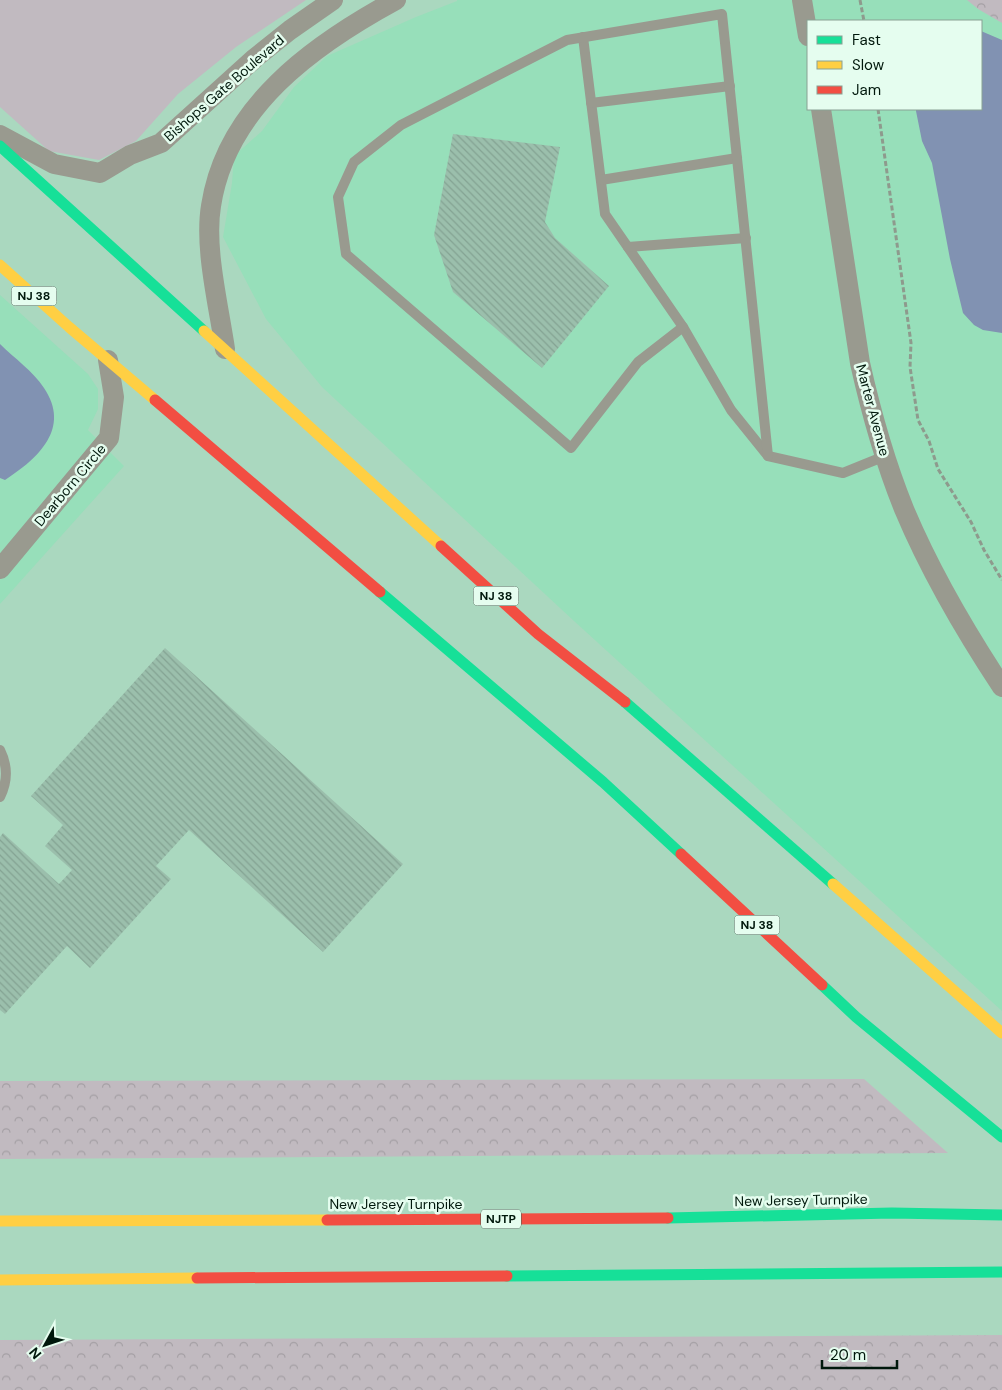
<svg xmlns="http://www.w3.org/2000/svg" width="1002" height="1390" font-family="'DM Sans',sans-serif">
  <defs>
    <pattern id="forest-crowns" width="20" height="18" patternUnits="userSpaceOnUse" patternTransform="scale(1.25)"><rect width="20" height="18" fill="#c1bac0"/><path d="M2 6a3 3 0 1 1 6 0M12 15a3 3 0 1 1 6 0" fill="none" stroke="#a49fa4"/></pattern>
    <pattern id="building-back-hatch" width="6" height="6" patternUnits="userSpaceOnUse" patternTransform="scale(1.25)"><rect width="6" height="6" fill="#9bbfac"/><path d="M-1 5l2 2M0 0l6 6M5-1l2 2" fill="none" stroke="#84a393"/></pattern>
  </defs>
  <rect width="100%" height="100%" fill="#aad8bf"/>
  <!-- built -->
  <g fill="#97dfba" fill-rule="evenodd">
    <path d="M457 0H1002V1011L574 621 322 387 266 319 223 237 232 183 234 156 262 131 294 87 327 56 416 17 457 1ZM808 21H981V109H808Z"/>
    <path d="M0 295 88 374 98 389V409L88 430 124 466 0 604Z"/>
  </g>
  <!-- grass -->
  <path fill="#c1bac0" d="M0 0H306L236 47 178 94 136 141 99 160 49 151 0 107Z"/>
  <!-- forest -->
  <g fill="url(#forest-crowns)">
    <path d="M967 0H1002V23L978 9Z"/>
    <path d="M864 1079 948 1153 0 1159V1081Z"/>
    <path d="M1002 1335V1390H0V1340Z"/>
  </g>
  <!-- water -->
  <g fill="#8192b2">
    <path d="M981 31 1002 40V333L983 330 974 325 963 313 950 259 932 163 922 141 916 111V109H981Z"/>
    <path d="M0 344C14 358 33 371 44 388 71 428 39 458 5 480L0 478Z"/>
  </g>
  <!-- building -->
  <g fill="url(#building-back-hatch)">
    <path d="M453 134 560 147 545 222 555 238 609 286 542 368 453 292 434 235Z"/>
    <path d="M165 648 403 864 323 952 189 830 156 866 171 879 90 968 67 946 5 1014 0 1010V837L3 833 59 884 72 870 45 846 63 825 31 796Z"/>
  </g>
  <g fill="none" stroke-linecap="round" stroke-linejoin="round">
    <!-- path -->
    <g stroke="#8e9a8d" stroke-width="3" stroke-dasharray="5 2.5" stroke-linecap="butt">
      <path d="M860 0 864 21"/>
      <path d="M878 109 911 343 910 367 918 420 929 441 938 469 971 522 984 550 1002 580"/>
    </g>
    <!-- lane -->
    <g stroke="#999a8f" stroke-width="10">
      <path d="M583 37 605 214 683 327 731 410 768 456 843 473 885 456"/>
      <path d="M591 103 730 86"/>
      <path d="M601 180 737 158"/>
      <path d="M628 247 746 238"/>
      <path d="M683 327 638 362 571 448 346 254 338 197 354 162 401 125 567 40 722 14 768 456"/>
      <path d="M0 750C8 766 8 781 0 797"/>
    </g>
    <!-- street -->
    <g stroke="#999a8f" stroke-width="20">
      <path d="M802 0 808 36"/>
      <path d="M821 109 860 363C871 412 885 462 904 509 930 571 965 631 1002 687"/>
      <path d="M0 135 54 164 100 173 130 155 161 143 255 58 290 30 333 0"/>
      <path d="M225 349C219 307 204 248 211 206 226 107 313 45 396 0"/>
      <path d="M0 569 109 438 114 397 108 360"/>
    </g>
    <!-- fast -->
    <g stroke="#16e098" stroke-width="11">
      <path d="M0 146 204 331"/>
      <path d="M380 592 603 782 681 854"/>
      <path d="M625 702 833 884"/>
      <path d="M822 985 856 1017 1002 1137"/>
      <path d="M668 1218 892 1213 1002 1215"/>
      <path d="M507 1276 1002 1272"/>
    </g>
    <!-- slow -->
    <g stroke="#ffcf43" stroke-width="11">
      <path d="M0 265 69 327 155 400"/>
      <path d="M204 331 441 546"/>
      <path d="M833 884 1002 1033"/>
      <path d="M0 1221 327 1220"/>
      <path d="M0 1280 197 1278"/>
    </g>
    <!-- jam -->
    <g stroke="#f24e42" stroke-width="11">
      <path d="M155 400 380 592"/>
      <path d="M441 546 538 634 625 702"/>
      <path d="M681 854 822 985"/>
      <path d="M327 1220 668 1218"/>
      <path d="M197 1278 507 1276"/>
    </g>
  </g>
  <g text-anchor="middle" stroke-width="5" stroke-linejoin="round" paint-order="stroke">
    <!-- shield labels -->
    <g fill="#e5fdef" stroke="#455d50" stroke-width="1">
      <rect x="11.5" y="286.5" width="45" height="19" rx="4"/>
      <rect x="473.5" y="586.5" width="45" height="19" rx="4"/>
      <rect x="734.5" y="915.5" width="45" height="19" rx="4"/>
      <rect x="481" y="1209.5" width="40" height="19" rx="4"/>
    </g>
    <g font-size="12" font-weight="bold" fill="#00180c">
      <text x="34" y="300">NJ 38</text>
      <text x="496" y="600">NJ 38</text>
      <text x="757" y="929">NJ 38</text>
      <text x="501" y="1223">NJTP</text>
    </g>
    <!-- street labels -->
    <g font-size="14" fill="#00180c" stroke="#e5fdef">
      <text transform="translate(224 88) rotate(-41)" y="5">Bishops Gate Boulevard</text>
      <text transform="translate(873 410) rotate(75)" y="5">Marter Avenue</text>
      <text transform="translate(70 485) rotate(-50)" y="5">Dearborn Circle</text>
      <text transform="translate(801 1200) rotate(-1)" y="5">New Jersey Turnpike</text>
      <text x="396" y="1209">New Jersey Turnpike</text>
    </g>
  </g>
  <!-- legend -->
  <rect x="807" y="20" width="175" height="90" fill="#e5fdef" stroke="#89a194"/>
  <rect x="817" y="36" width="25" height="8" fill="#16e098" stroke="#89a194"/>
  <text x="852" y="45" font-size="15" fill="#00180c">Fast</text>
  <rect x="817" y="61" width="25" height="8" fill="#ffcf43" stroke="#89a194"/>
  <text x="852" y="70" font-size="15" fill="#00180c">Slow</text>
  <rect x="817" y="86" width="25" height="8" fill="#f24e42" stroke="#89a194"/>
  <text x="852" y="95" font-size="15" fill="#00180c">Jam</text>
  <!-- north arrow -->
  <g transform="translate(45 1345) rotate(230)" stroke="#e5fdef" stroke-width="4" paint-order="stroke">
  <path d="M0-4L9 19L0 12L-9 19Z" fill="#00180c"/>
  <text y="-8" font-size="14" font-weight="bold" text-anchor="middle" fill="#00180c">N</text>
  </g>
  <!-- scale -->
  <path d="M822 1360v8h75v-8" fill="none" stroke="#00180c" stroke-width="2.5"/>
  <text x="830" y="1360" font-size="15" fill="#00180c" stroke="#e5fdef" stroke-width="4" paint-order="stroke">20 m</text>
</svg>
